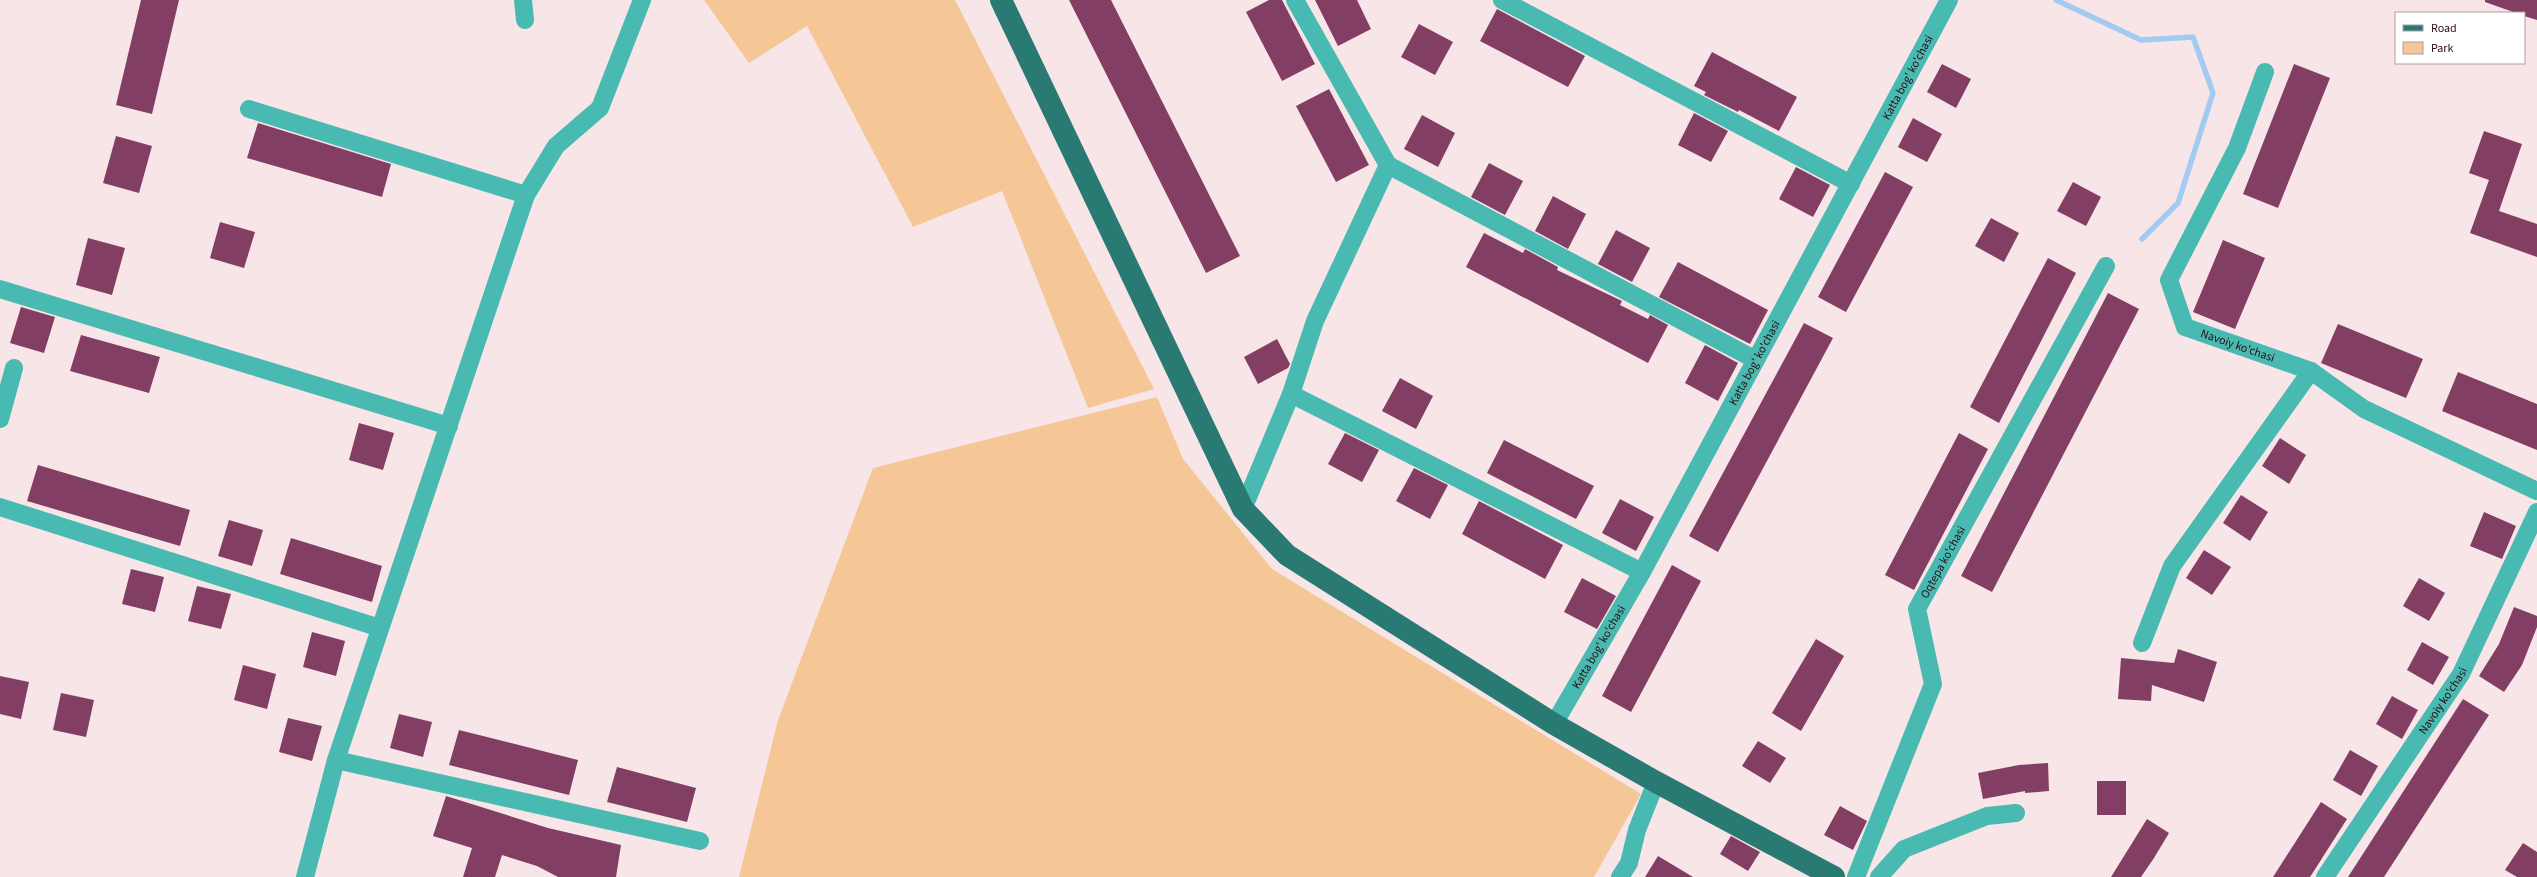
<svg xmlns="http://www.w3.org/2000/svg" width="2537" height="877" font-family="'Source Sans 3',sans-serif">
  <rect width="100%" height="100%" fill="#f8e5e8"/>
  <!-- green -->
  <g fill="#f6c796">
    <path d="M704 0H955L1154 389 1088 408 1002 191 913 227 807 26 749 63Z"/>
    <path d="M1157 397 1183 459 1272 569 1641 794 1594 877H739L778 720 873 468Z"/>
  </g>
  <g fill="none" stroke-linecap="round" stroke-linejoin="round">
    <!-- stream -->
    <path stroke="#a3caf0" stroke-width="5.5" d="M2056 0 2141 40 2193 37 2213 93 2178 203 2142 239"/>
  </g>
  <!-- building -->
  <g fill="#833e64">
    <path d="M141 0H179L152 114 116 105Z"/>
    <path d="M1069 0H1111L1240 256 1206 273Z"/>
    <path d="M1269 0H1282L1315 64 1282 81 1246 12Z"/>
    <path d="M1315 0H1357L1371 29 1338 46Z"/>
    <path d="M2485 0H2537V20L2524 16V13H2516L2485 2Z"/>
    <path d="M1497 9 1585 56 1568 87 1480 41Z"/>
    <path d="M1419 24 1453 42 1435 75 1401 57Z"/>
    <path d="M1712 52 1797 97 1779 131 1739 110 1738 112 1704 95 1706 92 1694 86Z"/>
    <path d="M1942 64 1971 79 1956 108 1927 92Z"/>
    <path d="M2294 64 2330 78 2278 208 2243 194Z"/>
    <path d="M1329 89 1369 165 1336 182 1296 106Z"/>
    <path d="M1694 113 1728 131 1711 162 1678 145Z"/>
    <path d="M1422 115 1455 133 1438 167 1404 149Z"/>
    <path d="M1913 118 1942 134 1927 162 1898 147Z"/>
    <path d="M258 123 391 164 382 197 247 158Z"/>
    <path d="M2484 131 2522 144 2499 211 2537 224V257L2470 233 2489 180 2469 173Z"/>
    <path d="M116 136 152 146 139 193 103 183Z"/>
    <path d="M1489 163 1523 181 1505 215 1471 197Z"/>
    <path d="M1796 167 1830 185 1813 217 1779 199Z"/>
    <path d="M1885 172 1913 187 1846 312 1818 297Z"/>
    <path d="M2073 182 2101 197 2086 226 2057 211Z"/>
    <path d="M1553 196 1586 214 1568 249 1535 231Z"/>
    <path d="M1991 218 2019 233 2004 262 1975 246Z"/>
    <path d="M220 222 255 232 244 268 210 258Z"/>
    <path d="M1616 230 1650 248 1632 282 1598 264Z"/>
    <path d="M1484 233 1523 253 1525 249 1558 267 1557 270 1622 301 1620 305 1648 319 1650 315 1668 325 1648 363 1466 267Z"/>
    <path d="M88 238 125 248 112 295 76 285Z"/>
    <path d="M2223 240 2265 258 2235 329 2193 312Z"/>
    <path d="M2048 258 2076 273 1999 423 1970 407Z"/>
    <path d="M1678 262 1768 310 1750 344 1659 297Z"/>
    <path d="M2108 293 2139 309 1992 592 1961 576Z"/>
    <path d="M21 307 55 317 44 353 10 343Z"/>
    <path d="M1804 323 1833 338 1718 552 1689 536Z"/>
    <path d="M2338 324 2423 359 2406 398 2321 363Z"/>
    <path d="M81 335 160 357 149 393 70 371Z"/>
    <path d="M1277 339 1290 364 1288 368 1258 384 1244 357Z"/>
    <path d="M1705 345 1738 363 1718 401 1685 383Z"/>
    <path d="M2458 372 2537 404V450L2442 411Z"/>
    <path d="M1400 378 1433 396 1416 429 1382 411Z"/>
    <path d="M359 423 394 433 383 470 349 460Z"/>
    <path d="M1345 433 1379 450 1362 482 1328 464Z"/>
    <path d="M1959 433 1988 449 1914 590 1885 575Z"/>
    <path d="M2280 438 2306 455 2289 484 2262 466Z"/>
    <path d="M1504 440 1594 486 1576 519 1487 473Z"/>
    <path d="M38 465 190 510 180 546 27 501Z"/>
    <path d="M1414 468 1448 485 1430 519 1396 501Z"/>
    <path d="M2241 495 2268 512 2250 541 2223 523Z"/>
    <path d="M1620 499 1654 517 1636 551 1602 533Z"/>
    <path d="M1479 501 1563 545 1545 579 1462 534Z"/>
    <path d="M2484 512 2516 526 2502 559 2470 546Z"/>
    <path d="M229 520 263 530 252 566 218 556Z"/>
    <path d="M291 538 382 566 372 602 280 574Z"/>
    <path d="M2204 550 2231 567 2212 595 2186 578Z"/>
    <path d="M1672 565 1701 581 1631 712 1602 696Z"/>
    <path d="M131 569 164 577 155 612 122 604Z"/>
    <path d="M1582 578 1616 596 1597 629 1564 612Z"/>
    <path d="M2419 578 2445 593 2429 621 2403 606Z"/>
    <path d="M197 586 231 594 221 629 188 621Z"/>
    <path d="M2514 607 2537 616V627L2522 665 2504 692 2479 676 2499 644Z"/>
    <path d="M312 632 345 641 336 676 303 667Z"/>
    <path d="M1816 639 1844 656 1801 731 1772 713Z"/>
    <path d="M2422 642 2449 657 2433 685 2407 670Z"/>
    <path d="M2178 649 2217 662 2204 702 2152 685 2151 701 2118 699 2121 658 2174 663Z"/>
    <path d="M243 665 276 674 267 709 234 700Z"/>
    <path d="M0 676 29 682 21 719 0 714Z"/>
    <path d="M61 693 94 700 86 737 53 730Z"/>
    <path d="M2392 696 2418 710 2402 739 2376 724Z"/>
    <path d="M2463 699 2489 715 2384 877H2348Z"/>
    <path d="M399 714 432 722 423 757 390 748Z"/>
    <path d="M288 718 322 726 312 761 279 752Z"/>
    <path d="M459 730 578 760 569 795 449 765Z"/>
    <path d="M1758 741 1786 758 1770 783 1742 766Z"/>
    <path d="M2350 750 2378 766 2361 796 2333 780Z"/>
    <path d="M2048 763 2049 791 2025 793V791L1983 799 1978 773 2019 765Z"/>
    <path d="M617 767 696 788 687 822 607 802Z"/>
    <rect x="2097" y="781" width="29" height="34"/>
    <path d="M446 796 548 828 621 845 616 877H558L537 866 502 855 495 877H463L472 848 433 836Z"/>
    <path d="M2321 802 2347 819 2319 863 2310 877H2273Z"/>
    <path d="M1840 806 1867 821 1853 850 1824 835Z"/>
    <path d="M2147 819 2169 833 2154 858 2141 877H2111Z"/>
    <path d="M1731 836 1760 852 1748 871 1720 854Z"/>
    <path d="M2523 843 2537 852V877H2517L2505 870Z"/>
    <path d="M1658 856 1693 877H1645Z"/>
  </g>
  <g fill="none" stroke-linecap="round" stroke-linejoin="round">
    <!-- minor -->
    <g stroke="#49bab1" stroke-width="18">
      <path d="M523 0 525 20"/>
      <path d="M1295 0 1388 165 1756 360"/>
      <path d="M1502 0 1851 184"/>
      <path id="s1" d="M2265 72 2237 148 2169 280 2185 327 2311 371 2364 409 2537 491"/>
      <path d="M249 109 526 195"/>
      <path d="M0 289 449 426"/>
      <path d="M1291 394 1642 572"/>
      <path d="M0 419 14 368"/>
      <path d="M0 507 380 628"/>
      <path d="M1243 509 1291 394 1315 321 1388 165"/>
      <path d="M2142 643 2172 566 2311 371"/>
      <path id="s2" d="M1554 724 1642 572 1949 0"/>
      <path d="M336 760 700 841"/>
      <path d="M305 877 336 760 526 195 556 146 600 108 642 0"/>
      <path d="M1620 877 1629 863 1637 830 1656 782"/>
      <path id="s3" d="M1856 877 1933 684 1917 609 2106 266"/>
      <path d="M1879 877 1904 849 1987 816 2016 813"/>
      <path id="s4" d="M2325 877 2461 674 2537 512"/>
    </g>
    <!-- major -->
    <path stroke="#2a7a74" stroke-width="22" d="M1001 0 1243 509 1287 555 1554 724 1656 782 1834 877"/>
  </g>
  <g text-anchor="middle" stroke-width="4" stroke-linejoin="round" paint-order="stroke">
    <!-- street labels -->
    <g font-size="12" fill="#2c0c14" stroke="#fff">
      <text dy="4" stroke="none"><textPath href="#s2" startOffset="737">Katta bog' ko'chasi</textPath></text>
      <text dy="4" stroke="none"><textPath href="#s1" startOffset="335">Navoiy ko'chasi</textPath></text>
      <text dy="4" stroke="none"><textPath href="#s2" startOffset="413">Katta bog' ko'chasi</textPath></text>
      <text dy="4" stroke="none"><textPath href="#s3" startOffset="338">Oqtepa ko'chasi</textPath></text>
      <text dy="4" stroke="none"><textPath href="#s2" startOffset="89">Katta bog' ko'chasi</textPath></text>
      <text dy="4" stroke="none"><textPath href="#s4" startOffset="212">Navoiy ko'chasi</textPath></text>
    </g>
  </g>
  <!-- legend -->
  <rect x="2395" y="12" width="130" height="52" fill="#ffffff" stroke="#ab9ea1"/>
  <rect x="2403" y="25" width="20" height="6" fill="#2a7a74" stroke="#ab9ea1"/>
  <text x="2431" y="32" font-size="12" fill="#2c0c14">Road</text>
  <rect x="2403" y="42" width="20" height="12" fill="#f6c796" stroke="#ab9ea1"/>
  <text x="2431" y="52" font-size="12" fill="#2c0c14">Park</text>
</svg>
